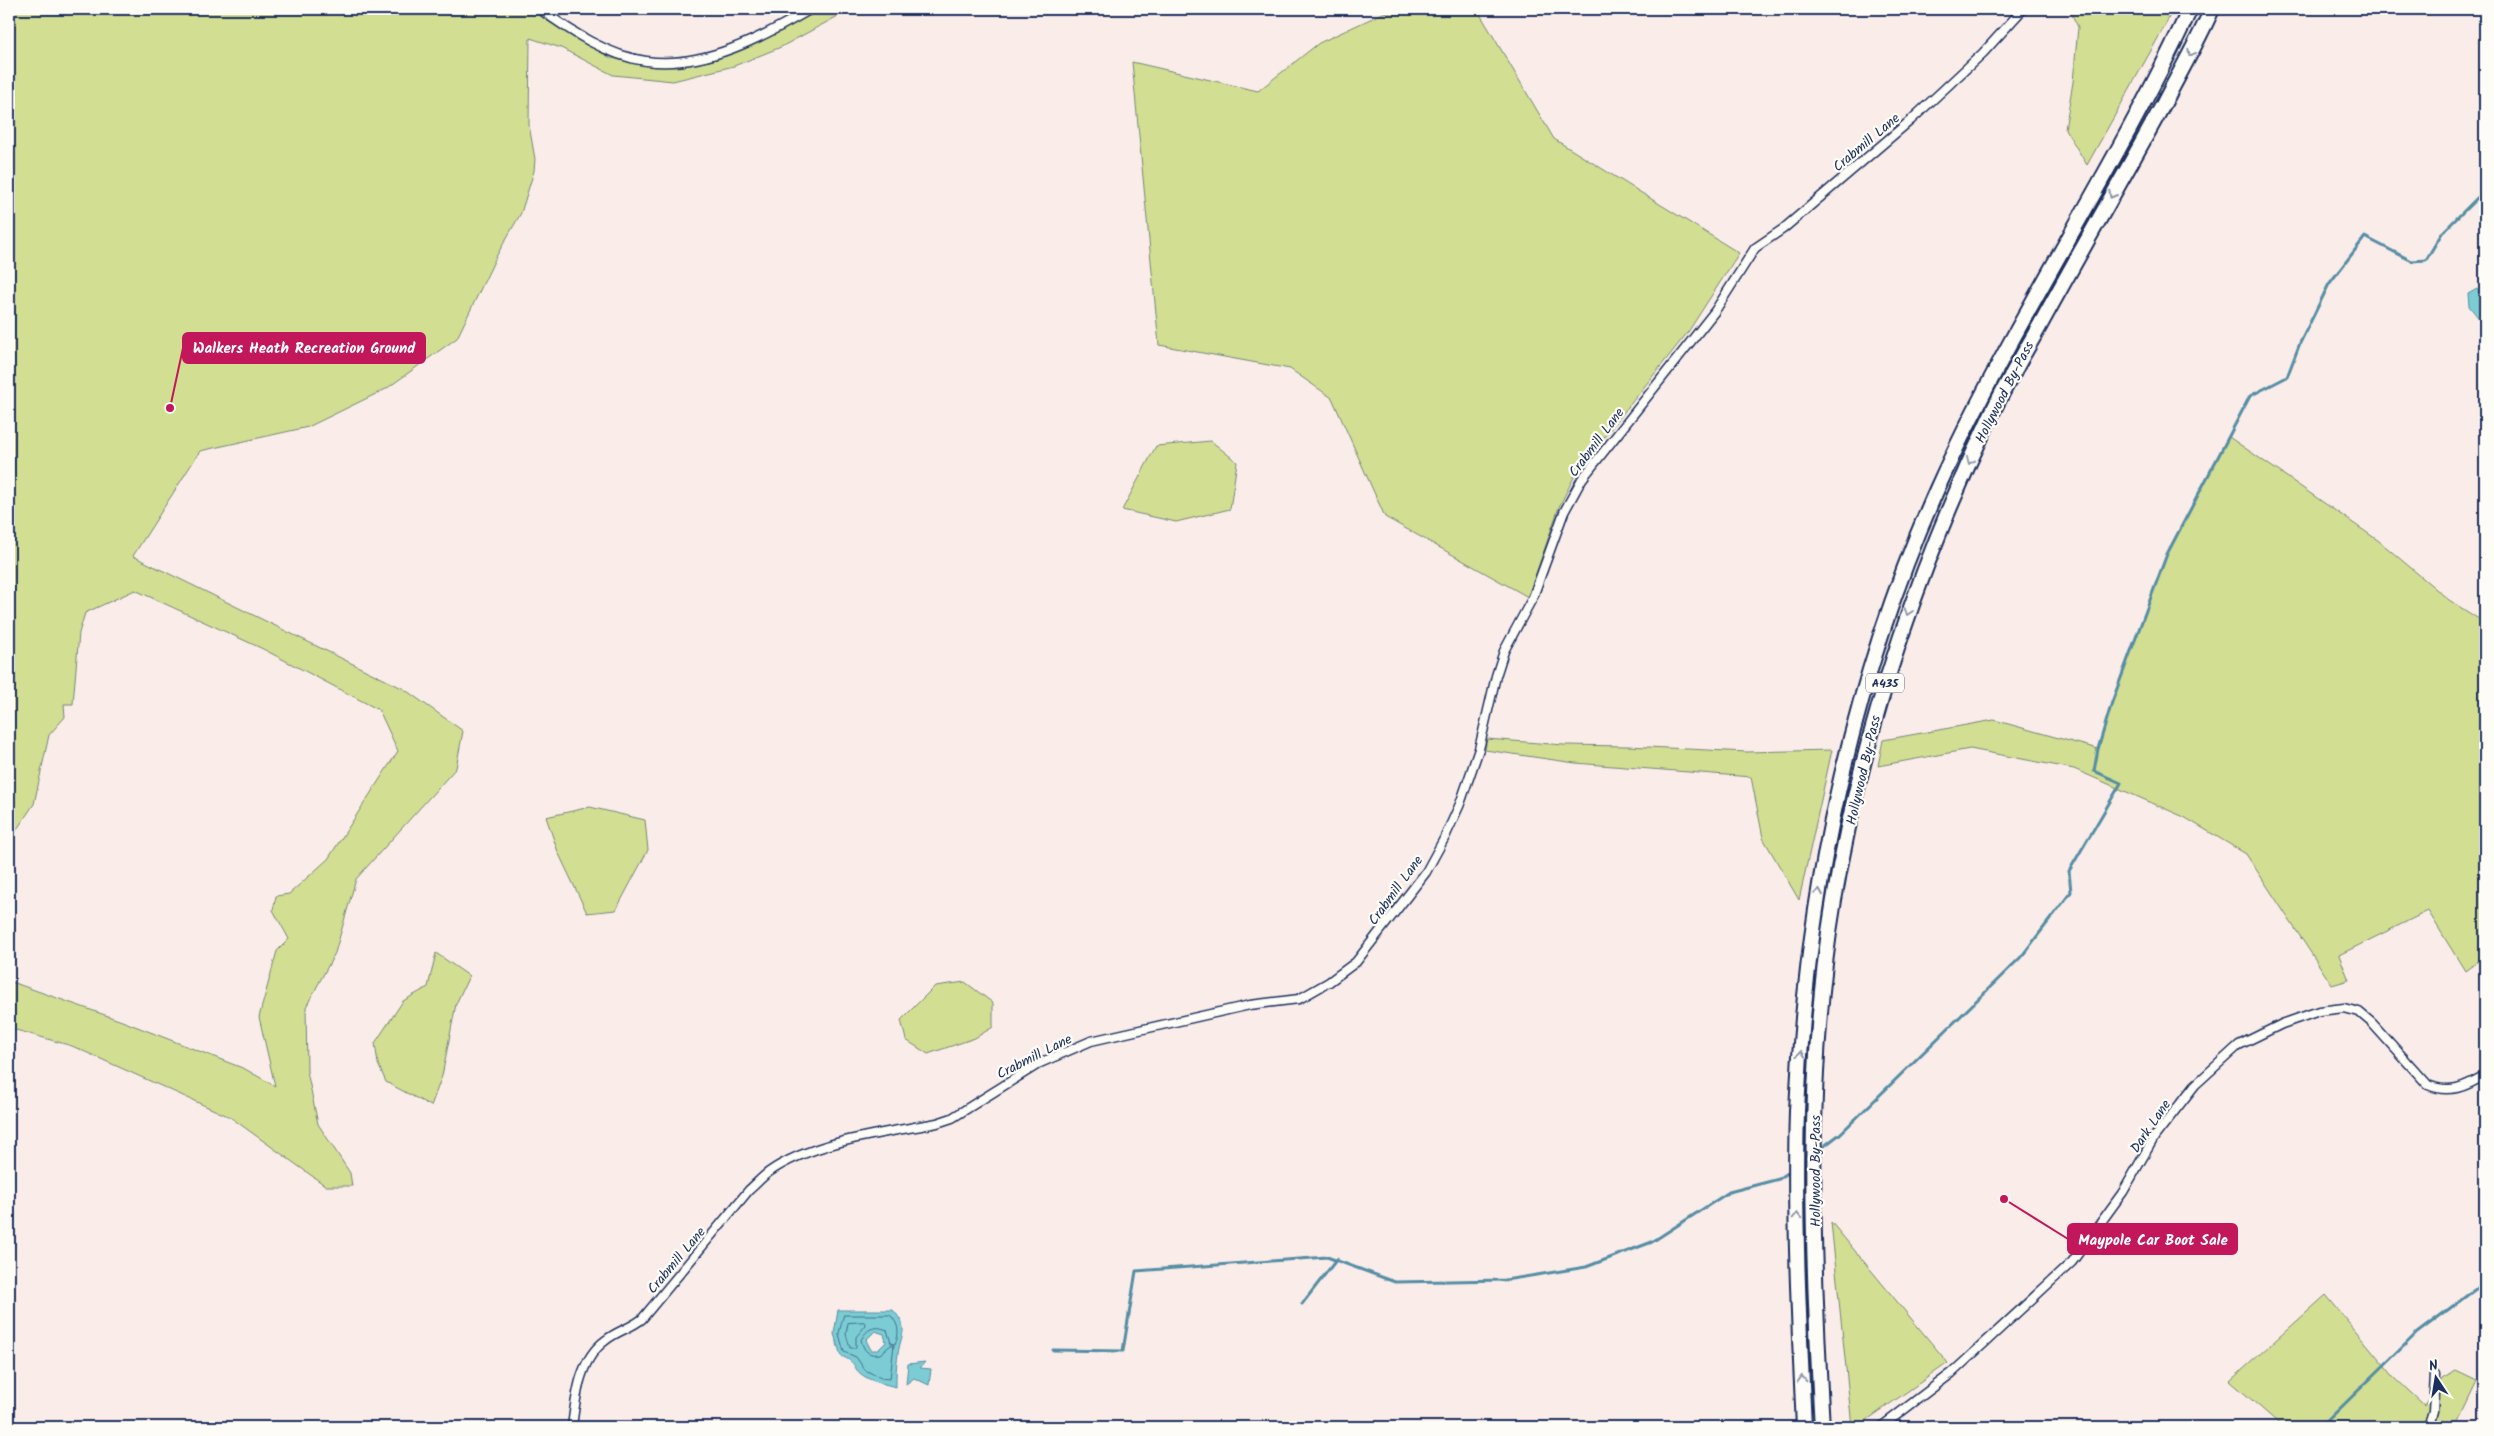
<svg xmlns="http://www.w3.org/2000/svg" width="2494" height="1436" font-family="Kalam,sans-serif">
  <rect width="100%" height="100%" fill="#faede9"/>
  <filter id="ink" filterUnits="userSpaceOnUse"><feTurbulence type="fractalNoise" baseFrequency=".02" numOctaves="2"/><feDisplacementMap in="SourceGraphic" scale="10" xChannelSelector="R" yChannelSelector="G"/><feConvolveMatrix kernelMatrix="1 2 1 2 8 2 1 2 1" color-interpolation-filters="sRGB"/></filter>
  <g filter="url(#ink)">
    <!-- green -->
    <g fill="#d2de91" stroke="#768678">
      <path d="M9 9H532L544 19 611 58 659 66 684 65 722 56 773 34 820 9H851L781 47 734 66 673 81 613 75 561 48 530 38 529 125 535 159 534 171 521 213 497 255 457 338 386 389 308 427 200 451 133 556 404 689 463 731 456 768 356 879 335 953 306 1007 307 1071 318 1124 350 1173 352 1186H326L230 1117 72 1046 9 1028V981L122 1021 245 1069 275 1086 259 1017 277 951 289 939 273 910 276 896 289 894 328 859 398 751 379 710 263 649 135 590 85 613 79 633 73 704H64L65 717 49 735 34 804 9 841Z"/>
      <path d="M1410 9H1477L1554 139 1739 253 1688 332 1577 471 1559 507 1528 597 1385 517 1332 398 1290 369 1159 345 1132 62 1258 91 1319 43 1383 13Z"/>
      <path d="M2069 9H2172L2167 22 2087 165 2065 129 2073 82 2078 27Z"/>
      <path d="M2229 437 2379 541 2449 600 2485 623V956L2465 971 2428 911 2339 955 2349 980 2332 985 2246 854 2184 817 2074 769 1970 749 1878 766 1883 740 1994 720 2098 749 2112 702 2167 554Z"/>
      <path d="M1211 441 1237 462 1230 509 1176 522 1122 510 1156 446Z"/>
      <path d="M1487 739 1564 745 1628 746 1747 752 1832 750 1799 900 1763 838 1751 777 1575 763 1485 750Z"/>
      <path d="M590 807 645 820 648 850 616 910 587 913 558 852 546 817Z"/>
      <path d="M436 953 469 976 456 1004 442 1076 431 1106 386 1082 378 1064 375 1043 403 1001 428 987Z"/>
      <path d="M965 982 993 1003V1027L975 1038 928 1054 906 1040 901 1020 935 986Z"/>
      <path d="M1831 1222 1948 1363 1857 1427H1852Z"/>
      <path d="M2326 1295 2395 1378 2424 1405 2442 1379 2456 1371 2477 1381 2455 1427H2283L2230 1381Z"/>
    </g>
    <!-- water -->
    <g fill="#7bccd4" stroke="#558da5" fill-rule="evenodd">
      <path d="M2477 289 2485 302V326L2469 306 2468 294Z"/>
      <path d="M838 1310H893C910 1329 901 1333 898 1354 896 1365 896 1376 896 1387 885 1384 871 1382 861 1374 851 1366 858 1363 841 1356L834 1334ZM875 1331 884 1334 886 1342 878 1350H871L866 1340Z"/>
      <path d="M925 1362 920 1368 931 1369 929 1385 914 1378 906 1384 908 1364Z"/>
    </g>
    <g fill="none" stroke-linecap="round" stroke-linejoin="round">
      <!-- shore -->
      <g stroke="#416e8d" stroke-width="1">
        <path d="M844 1315H890C899 1324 900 1333 895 1344L891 1343 887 1330C875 1325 867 1328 861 1340 864 1351 868 1356 880 1354L891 1345H894L890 1379 881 1378 865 1370 856 1357 844 1352 839 1334Z"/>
        <path d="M864 1322 866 1325 856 1337V1348H850L846 1334 848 1323Z"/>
      </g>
      <!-- stream -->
      <g stroke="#558da5" stroke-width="3">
        <path d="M1819 1150 1840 1134 2022 956 2071 892 2069 871 2121 783 2094 771 2098 749 2112 702 2167 554 2250 396 2287 377 2300 343 2329 284 2365 237 2412 261 2426 260 2442 233 2485 190"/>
        <path d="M1302 1304 1337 1259"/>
        <path d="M1053 1350 1123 1351 1136 1271 1327 1257 1395 1282 1505 1280 1586 1267 1652 1242 1729 1192 1779 1179 1792 1170"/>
        <path d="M2321 1427 2417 1333 2485 1282"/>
      </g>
      <!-- street casing -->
      <g stroke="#1b2f5e" stroke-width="11">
        <g id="street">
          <path d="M540 9C570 31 608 56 646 61 704 69 763 37 811 9"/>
          <path d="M572 1427C576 1397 579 1359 606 1340 617 1331 631 1328 642 1319L749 1190C756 1184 762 1177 769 1172 813 1141 885 1133 937 1123L952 1118 1040 1063 1091 1041 1250 1005 1299 999 1329 982 1356 962 1426 872 1445 837 1460 804 1479 749 1496 676 1504 651 1533 597 1564 512 1582 479 1715 311 1755 248 1783 229 1911 120 1983 53 2023 9"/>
          <path d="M1881 1427 1952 1373 2072 1262 2123 1192 2155 1136 2195 1085 2239 1045 2282 1024 2319 1011 2344 1008 2359 1012 2372 1023 2428 1085C2450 1094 2465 1087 2485 1075"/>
          <path d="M2428 1427 2433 1411 2435 1375"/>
        </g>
      </g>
      <!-- highway casing -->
      <g stroke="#1b2f5e" stroke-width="18">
        <g id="highway">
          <path d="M1804 1427C1799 1322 1794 1216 1797 1111 1805 899 1851 683 1937 489 2011 324 2114 173 2190 9"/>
          <path d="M1822 1427C1812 1253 1805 1073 1834 900 1863 730 1918 568 1992 413 2006 384 2023 355 2039 327 2080 252 2123 178 2164 103 2180 72 2198 41 2212 9"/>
        </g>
      </g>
      <!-- street -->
      <use href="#street" stroke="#fdfcf7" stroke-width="8"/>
      <!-- highway -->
      <use href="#highway" stroke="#fdfcf7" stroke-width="14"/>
    </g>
    <!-- one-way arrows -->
    <defs><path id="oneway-chevron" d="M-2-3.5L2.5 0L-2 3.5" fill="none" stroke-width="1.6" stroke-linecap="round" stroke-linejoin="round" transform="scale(1.25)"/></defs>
    <g stroke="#8c96aa">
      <use href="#oneway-chevron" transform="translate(2191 53) rotate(118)"/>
      <use href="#oneway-chevron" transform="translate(2112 195) rotate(120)"/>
      <use href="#oneway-chevron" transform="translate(1970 461) rotate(115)"/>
      <use href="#oneway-chevron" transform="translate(1908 612) rotate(108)"/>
      <use href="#oneway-chevron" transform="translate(1819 892) rotate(-81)"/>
      <use href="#oneway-chevron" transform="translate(1801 1054) rotate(-86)"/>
      <use href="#oneway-chevron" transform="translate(1797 1216) rotate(-90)"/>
      <use href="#oneway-chevron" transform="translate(1802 1379) rotate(-93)"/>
    </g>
  </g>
  <g text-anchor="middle" stroke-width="4.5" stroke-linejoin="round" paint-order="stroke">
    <!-- shield labels -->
    <rect fill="#fdfcf7" stroke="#5f6c8c" stroke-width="1" x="1866" y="673.5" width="38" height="19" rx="4"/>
    <g font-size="12" font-weight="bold" fill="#1b2f5e">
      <text x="1885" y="687">A435</text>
    </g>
    <!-- street labels -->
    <g font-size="14" fill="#1b2f5e" stroke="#fdfcf7">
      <text transform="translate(1866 142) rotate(-40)" y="5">Crabmill Lane</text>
      <text transform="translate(2004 392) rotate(-63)" y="5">Hollywood By-Pass</text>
      <text transform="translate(1596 442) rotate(-53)" y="5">Crabmill Lane</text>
      <text transform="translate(1863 770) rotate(-77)" y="5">Hollywood By-Pass</text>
      <text transform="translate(1395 890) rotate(-54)" y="5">Crabmill Lane</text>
      <text transform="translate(1034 1056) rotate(-27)" y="5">Crabmill Lane</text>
      <text transform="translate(2150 1126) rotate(-56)" y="5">Dark Lane</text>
      <text transform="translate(1815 1171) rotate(-90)" y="5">Hollywood By-Pass</text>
      <text transform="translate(676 1260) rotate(-50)" y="5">Crabmill Lane</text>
    </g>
  </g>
  <!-- callouts -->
  <path fill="none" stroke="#c2185b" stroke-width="2" d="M170 408L183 348M2004 1199L2068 1239"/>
  <g fill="#c2185b" stroke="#fdfcf7" stroke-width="2">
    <circle cx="170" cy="408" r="5"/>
    <circle cx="2004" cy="1199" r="5"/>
  </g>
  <g fill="#c2185b" stroke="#c2185b" stroke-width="2">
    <rect x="183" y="333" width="242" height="30" rx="5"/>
    <rect x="2068" y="1224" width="169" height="30" rx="5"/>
  </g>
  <g font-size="15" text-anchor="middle" font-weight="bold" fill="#fff">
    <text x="304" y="353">Walkers Heath Recreation Ground</text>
    <text x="2153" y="1245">Maypole Car Boot Sale</text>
  </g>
  <!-- margin -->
  <rect width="2494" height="1436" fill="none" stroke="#fdfcf7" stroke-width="30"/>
  <rect x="15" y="15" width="2464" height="1406" fill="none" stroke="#1b2f5e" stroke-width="2" filter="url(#ink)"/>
  <!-- north arrow -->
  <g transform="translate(2436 1378) rotate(348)" stroke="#fdfcf7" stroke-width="4" paint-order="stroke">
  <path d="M0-4L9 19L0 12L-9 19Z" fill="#1b2f5e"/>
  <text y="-8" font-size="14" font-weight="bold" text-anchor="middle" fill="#1b2f5e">N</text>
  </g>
</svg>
